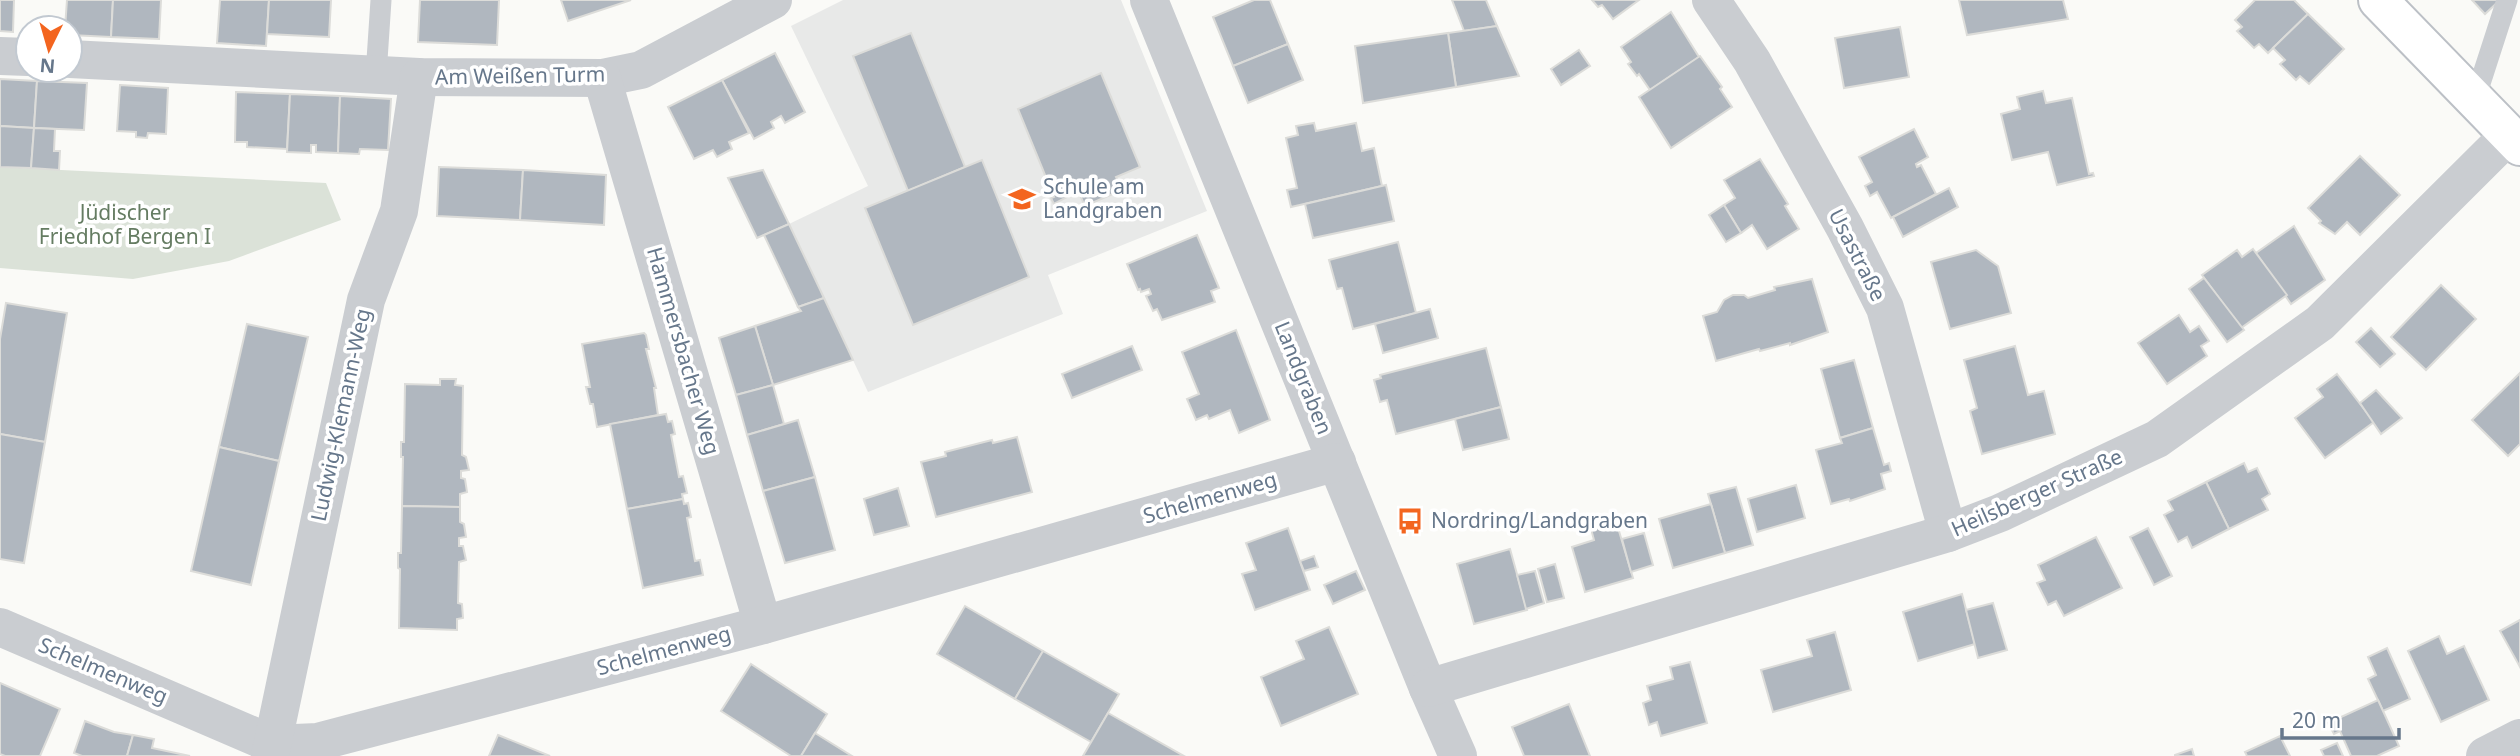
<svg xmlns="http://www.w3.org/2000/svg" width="2520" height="756" font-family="'Noto Sans',sans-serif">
  <rect width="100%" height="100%" fill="#fafaf7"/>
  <!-- built -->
  <path fill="#e8e9e8" d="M843 0H1121L1207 211 1048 275 1063 314 868 392 789 224 868 186 791 26Z"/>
  <!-- green -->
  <path fill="#dbe2d8" d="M0 167 326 183 341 220 229 261 133 279 0 268Z"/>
  <!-- building -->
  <g fill="#b0b7bf" stroke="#dcdcd9" stroke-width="2">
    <path d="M0 0H14L13 32 0 31Z"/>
    <path d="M67 0H113L111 37 70 35V28H65Z"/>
    <path d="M113 0H161L159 39 111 37Z"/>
    <path d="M220 0H269L266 46 217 43Z"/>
    <path d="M269 0H331L329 37 267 34Z"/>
    <path d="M420 0H499L497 45 418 42Z"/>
    <path d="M561 0H631L568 21Z"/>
    <path d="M1254 0H1270L1288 44 1233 66 1213 17Z"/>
    <path d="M1452 0H1486L1497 26 1464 31Z"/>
    <path d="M1592 0H1639L1613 19 1602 5 1598 7Z"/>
    <path d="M1959 0H2063L2068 19 1967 35Z"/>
    <path d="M2255 0H2294L2308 14 2268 53 2259 44 2254 48 2237 31 2242 27 2235 20Z"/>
    <path d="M2472 0H2500L2485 14Z"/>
    <path d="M1671 12 1699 57 1650 90 1639 74 1637 76 1628 64 1631 62 1621 47Z"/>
    <path d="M2308 14 2344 49 2309 84 2300 76 2296 80 2280 64 2285 60 2273 48Z"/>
    <path d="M1497 26 1519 76 1456 87 1448 33Z"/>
    <path d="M1900 27 1909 77 1844 88 1835 38Z"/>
    <path d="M911 33 965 167 908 191 853 56Z"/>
    <path d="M1448 33 1456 87 1363 103 1355 46Z"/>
    <path d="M1288 44 1303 80 1248 103 1233 66Z"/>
    <path d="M1579 50 1590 66 1561 85 1551 69Z"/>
    <path d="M775 53 805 112 785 123 781 116 771 122 774 128 754 139 722 80Z"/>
    <path d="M1700 56 1722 87 1720 89 1732 107 1671 148 1639 97Z"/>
    <path d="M1101 73 1140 167 1116 177 1122 190 1085 206 1078 191 1054 204 1051 198 1054 197 1018 109Z"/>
    <path d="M0 79 37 81 34 128 0 126Z"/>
    <path d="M722 80 749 133 729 142 732 149 717 157 713 150 694 159 668 107Z"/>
    <path d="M37 81 87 83 84 130 34 128Z"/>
    <path d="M120 85 168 88 166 134 148 133 147 138 136 137V132L117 131Z"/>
    <path d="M2043 91 2046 103 2072 98 2089 174 2093 173 2094 176 2057 185 2048 152 2012 160 2001 114 2020 109 2017 97Z"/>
    <path d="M236 92 290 94 287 149 247 147V142H235Z"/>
    <path d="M290 94 340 96 338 153 316 152V145H311V153L287 152Z"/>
    <path d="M340 96 391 99 388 150 360 149 359 154 338 153Z"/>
    <path d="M1314 123 1316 131 1356 123 1362 151 1374 148 1382 186 1291 207 1287 190 1297 188 1286 138 1298 135 1296 126Z"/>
    <path d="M0 126 34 128 31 168 0 167Z"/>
    <path d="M34 128 55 129 54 151H60L59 170 31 168Z"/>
    <path d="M1914 129 1928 157 1916 164 1917 167 1921 165 1936 194 1891 218 1877 192 1870 196 1865 186 1872 182 1859 157Z"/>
    <path d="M2360 156 2400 195 2360 235 2347 222 2335 234 2319 223 2321 221 2308 208Z"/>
    <path d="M1760 159 1788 204 1785 206 1799 229 1767 249 1752 225 1741 233 1724 205 1735 198 1724 180Z"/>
    <path d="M982 160 1029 277 913 325 865 208Z"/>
    <path d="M439 167 523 170 520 220 437 216Z"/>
    <path d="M523 170 606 175 604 225 520 220Z"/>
    <path d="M763 170 789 224 757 238 728 178Z"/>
    <path d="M1386 185 1394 221 1313 238 1305 204Z"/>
    <path d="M1949 188 1958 207 1903 237 1893 217Z"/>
    <path d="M1724 205 1741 233 1726 242 1709 215Z"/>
    <path d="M789 224 824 298 798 307 764 235Z"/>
    <path d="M2294 226 2325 280 2291 304 2256 253Z"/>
    <path d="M1197 235 1219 288 1211 291 1215 302 1162 320 1157 309 1153 311 1146 296 1151 294 1149 289 1141 292 1140 289 1138 290 1127 264Z"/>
    <path d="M1398 242 1416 313 1353 329 1342 288 1337 289 1329 260Z"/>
    <path d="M2253 249 2287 295 2241 328 2202 275 2237 250 2242 257Z"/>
    <path d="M1976 250 1998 266 2011 313 1950 329 1931 262Z"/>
    <path d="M2204 278 2244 330 2227 342 2189 289Z"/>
    <path d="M1812 279 1828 332 1790 345V343L1760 351 1759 349 1716 361 1703 316 1717 312 1724 300 1733 295H1744L1748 298 1775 290 1774 287Z"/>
    <path d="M2441 285 2476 319 2426 370 2391 337Z"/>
    <path d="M824 298 853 360 773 385 755 326 801 311 798 307Z"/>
    <path d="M6 303 67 313 45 442 0 434V339Z"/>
    <path d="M1430 309 1438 338 1383 353 1375 324Z"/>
    <path d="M2179 315 2190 332 2199 326 2209 341 2201 346 2207 356 2167 384 2138 343Z"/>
    <path d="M247 324 308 337 279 461 219 447Z"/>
    <path d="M755 326 773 385 736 395 719 338Z"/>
    <path d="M2371 328 2395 354 2380 367 2356 342Z"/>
    <path d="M1236 330 1270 420 1239 433 1230 410 1209 419 1207 415 1196 420 1187 399 1199 394 1182 352Z"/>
    <path d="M644 333 646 335 649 349H646L656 388H654L658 415 597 427 593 404H590L586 387H590L582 344Z"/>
    <path d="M1132 346 1142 370 1072 398 1062 374Z"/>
    <path d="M2015 346 2028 395 2044 391 2055 434 1982 454 1970 411 1977 408 1964 360Z"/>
    <path d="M1486 348 1501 407 1396 434 1387 400 1380 402 1374 380 1381 378 1380 375Z"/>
    <path d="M1854 360 1873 428 1840 438 1821 369Z"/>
    <path d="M2520 373V444L2508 456 2472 420Z"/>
    <path d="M2337 374 2374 422 2325 458 2295 418 2323 397 2317 389Z"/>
    <path d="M440 379H456L455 385 463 386 462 455 466 457 469 470 461 471V478L465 479 467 492 460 494V507L402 506 403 457H401V442H404L405 384 440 385Z"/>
    <path d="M773 385 784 424 747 435 736 395Z"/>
    <path d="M2376 390 2402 418 2381 434 2360 403Z"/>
    <path d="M1501 407 1509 439 1463 450 1455 419Z"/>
    <path d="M666 414 668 422 672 421 675 434 671 435 679 477 683 476 687 493 682 494 683 499 627 509 610 424Z"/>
    <path d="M798 420 815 477 763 491 747 435Z"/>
    <path d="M1873 428 1884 465 1889 463 1891 471 1881 474 1885 489 1850 501 1849 499 1831 504 1816 450 1842 443 1840 438Z"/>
    <path d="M0 434 45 442 24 563 0 559Z"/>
    <path d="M1017 437 1032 492 936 517 921 462 946 456 945 452 992 440 993 443Z"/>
    <path d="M219 447 279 461 251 585 191 571Z"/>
    <path d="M2244 463 2248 472 2257 468 2270 494 2262 499 2268 510 2229 529 2206 482Z"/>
    <path d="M815 477 835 550 785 563 763 491Z"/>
    <path d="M2206 482 2229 529 2192 548 2187 537 2178 542 2164 515 2173 510 2168 501Z"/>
    <path d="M1796 485 1805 518 1757 532 1748 499Z"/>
    <path d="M1736 487 1753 545 1725 553 1708 494Z"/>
    <path d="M898 488 909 526 874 535 864 499Z"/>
    <path d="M683 499 684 504 688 503 691 517 687 518 695 561 700 560 703 575 643 588 627 509Z"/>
    <path d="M1711 504 1725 553 1673 568 1659 519Z"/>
    <path d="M402 506 460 507V522L464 524 466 537 459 538V546H463L466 560 459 562 458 603 462 604 463 618 457 619V630L399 628 400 569 398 568V553H401Z"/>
    <path d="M1616 521 1633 578 1585 592 1572 547 1594 540 1591 529Z"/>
    <path d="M1288 528 1310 590 1255 610 1242 574 1256 570 1246 543Z"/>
    <path d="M2148 528 2172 576 2154 585 2130 537Z"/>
    <path d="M1644 533 1653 565 1631 572 1622 539Z"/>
    <path d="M2096 537 2122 588 2064 616 2056 601 2048 605 2037 583 2045 580 2038 565Z"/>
    <path d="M1510 549 1527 610 1474 624 1457 564Z"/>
    <path d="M1314 556 1318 567 1304 571 1300 561Z"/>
    <path d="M1555 564 1564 598 1547 602 1538 569Z"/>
    <path d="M1356 571 1365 590 1333 604 1324 585Z"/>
    <path d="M1535 571 1544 603 1526 609 1517 575Z"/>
    <path d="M1962 594 1975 644 1918 661 1903 612Z"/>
    <path d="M1993 603 2007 650 1978 658 1966 610Z"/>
    <path d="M965 606 1043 651 1015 699 937 654Z"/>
    <path d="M2520 620V667L2500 631Z"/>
    <path d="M1329 627 1358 694 1281 726 1261 677 1304 659 1296 641Z"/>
    <path d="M1835 632 1851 690 1773 712 1761 670 1812 656 1807 640Z"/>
    <path d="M2439 636 2447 654 2464 646 2489 700 2441 722 2408 651Z"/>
    <path d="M2387 648 2410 699 2383 711 2368 679 2376 675 2368 657Z"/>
    <path d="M1043 651 1119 694 1091 742 1015 699Z"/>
    <path d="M1690 662 1707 723 1661 736 1657 722 1649 725 1643 703 1651 700 1647 686 1673 679 1670 667Z"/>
    <path d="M751 664 827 714 801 756H791L721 711Z"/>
    <path d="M0 683 60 709 40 756H5L0 754Z"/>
    <path d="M2378 700 2399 746 2377 756H2351L2340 731 2334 734 2328 723Z"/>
    <path d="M1569 704 1590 756H1524L1512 727Z"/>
    <path d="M1108 713 1184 756H1083Z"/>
    <path d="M85 721 114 732 133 735 127 756H82L74 753Z"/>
    <path d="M815 733 852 756H801Z"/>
    <path d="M133 735 154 739 152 748 190 756H127Z"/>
    <path d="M498 735 550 756H489Z"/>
    <path d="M2280 736 2290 756H2247L2245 752Z"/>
    <path d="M2337 743 2343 756H2324L2321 750Z"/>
    <path d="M2192 749 2194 756H2175V755Z"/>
  </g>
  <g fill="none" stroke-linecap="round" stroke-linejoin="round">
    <!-- secondary casing -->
    <g stroke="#bcc0c6" stroke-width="42">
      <path id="secondary" d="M2378 0 2520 146"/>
    </g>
    <!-- lane -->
    <g stroke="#cacdd1" stroke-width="21">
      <path d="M376 75 381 0"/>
      <path d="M2475 99 2507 0"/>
    </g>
    <!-- street -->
    <g stroke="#cacdd1" stroke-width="38">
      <path d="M1149 0 1428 688 1458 756"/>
      <path d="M1711 0 1752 61 1845 228 1885 308 1948 533"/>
      <path d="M0 56 28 57"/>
      <path d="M70 59 419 77 602 78 641 70 773 0"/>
      <path d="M602 78 763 625"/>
      <path d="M0 627 272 744 318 742 763 625 1337 462"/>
      <path d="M1428 688 1948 533 2000 513 2157 439 2320 323 2509 135"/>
      <path d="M270 756 366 300 399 211 419 77"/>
      <path d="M2485 756 2520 738"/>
    </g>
    <!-- secondary -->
    <use href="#secondary" stroke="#fff" stroke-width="38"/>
  </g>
  <!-- icons -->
  <defs>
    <g id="school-bare" transform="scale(2.1)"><path d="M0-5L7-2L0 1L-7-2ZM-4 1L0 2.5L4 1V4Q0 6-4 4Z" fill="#f3651f" stroke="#fff" stroke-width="2.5" paint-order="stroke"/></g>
    <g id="bus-bare" transform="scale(2.1)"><path d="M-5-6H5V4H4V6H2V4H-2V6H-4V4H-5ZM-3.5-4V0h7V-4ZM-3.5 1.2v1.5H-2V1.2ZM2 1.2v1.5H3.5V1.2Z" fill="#f3651f" stroke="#fff" stroke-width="2.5" paint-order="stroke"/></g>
  </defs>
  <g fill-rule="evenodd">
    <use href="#school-bare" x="1022" y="199"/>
    <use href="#bus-bare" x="1410" y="521"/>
  </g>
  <g text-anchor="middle" stroke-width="7" stroke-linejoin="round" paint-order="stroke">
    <!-- street labels -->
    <g font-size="21" fill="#66778b" stroke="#fff">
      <text transform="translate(520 76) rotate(-1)" y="7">Am Weißen Turm</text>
      <text transform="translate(1857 255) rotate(63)" y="7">Usastraße</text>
      <text transform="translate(683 351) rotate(74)" y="7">Hammersbacher Weg</text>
      <text transform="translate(1303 378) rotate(68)" y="7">Landgraben</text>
      <text transform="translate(341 415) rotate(-78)" y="7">Ludwig-Klemann-Weg</text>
      <text transform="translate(2037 493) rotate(-24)" y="7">Heilsberger Straße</text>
      <text transform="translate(1210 498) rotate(-16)" y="7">Schelmenweg</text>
      <text transform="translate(664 651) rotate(-15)" y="7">Schelmenweg</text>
      <text transform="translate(103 671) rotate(23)" y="7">Schelmenweg</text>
    </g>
    <!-- poi labels -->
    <g font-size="21" fill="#66778b" stroke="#fff" text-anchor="start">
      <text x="1043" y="194">Schule am<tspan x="1043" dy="24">Landgraben</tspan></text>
      <text x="1431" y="528">Nordring/Landgraben</text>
    </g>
    <!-- park labels -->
    <g font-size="21" fill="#657c62" stroke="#fff">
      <text x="125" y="220">Jüdischer<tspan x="125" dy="24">Friedhof Bergen I</tspan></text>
    </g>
  </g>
  <!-- north arrow -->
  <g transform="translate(49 49) rotate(185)"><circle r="33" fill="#ffffff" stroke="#c2c9d1" stroke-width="2"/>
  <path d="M0-5L12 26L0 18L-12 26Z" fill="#f3651f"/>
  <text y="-10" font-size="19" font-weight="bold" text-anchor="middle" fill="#66778b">N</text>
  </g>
  <!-- scale -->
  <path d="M2282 728v10h117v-10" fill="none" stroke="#66778b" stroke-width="3.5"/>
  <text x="2292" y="728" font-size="21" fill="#66778b" stroke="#ffffff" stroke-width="5" paint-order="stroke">20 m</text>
</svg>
